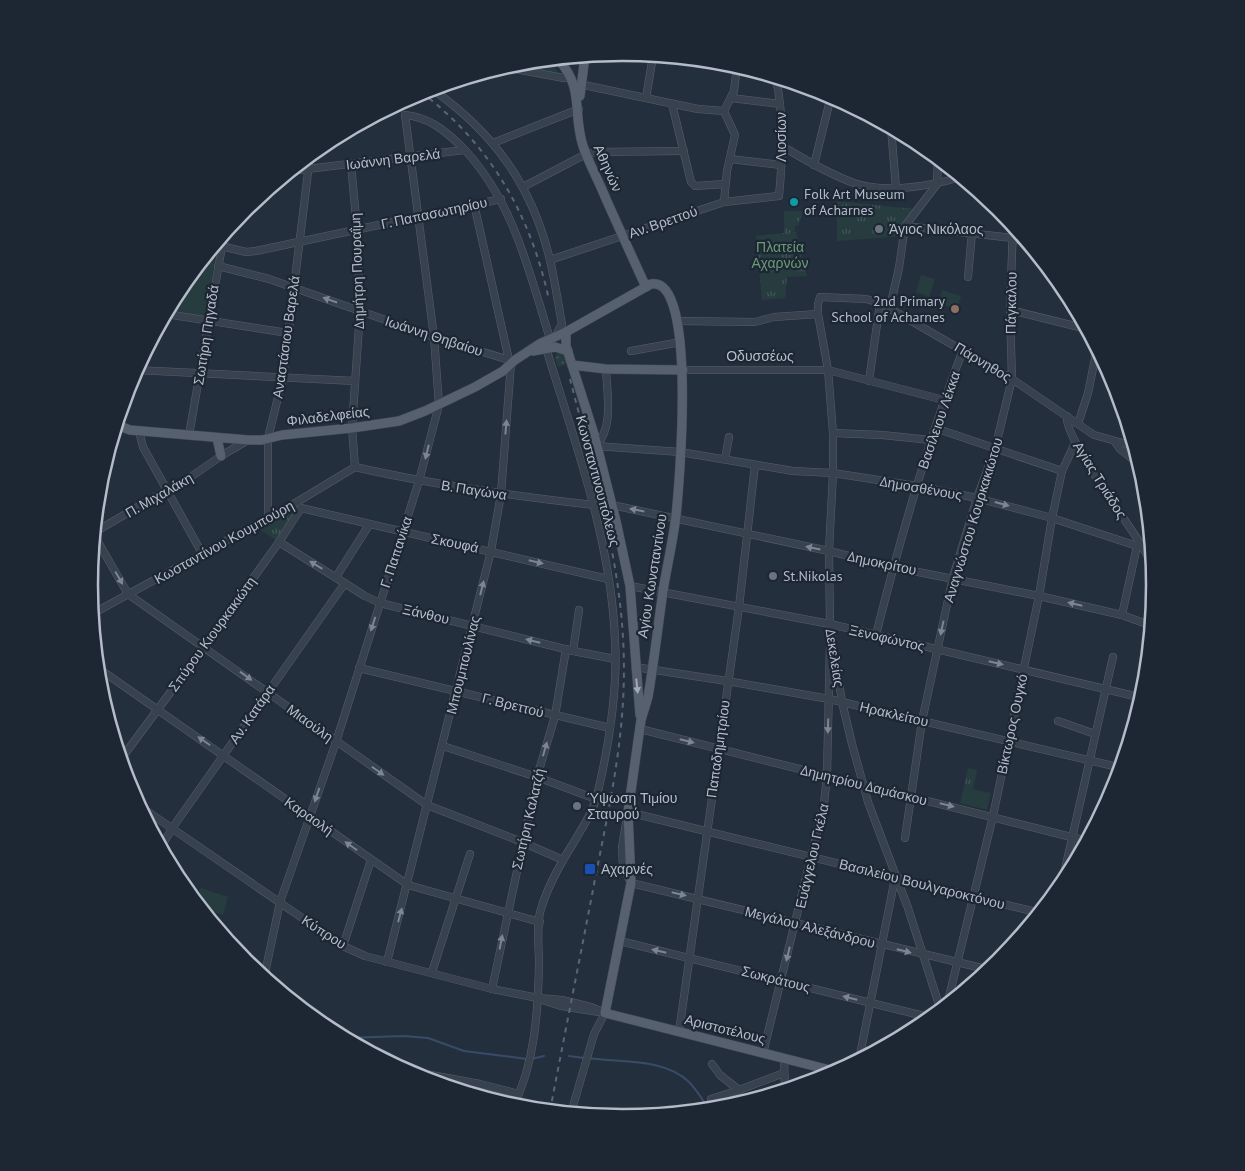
<svg xmlns="http://www.w3.org/2000/svg" width="1245" height="1171" font-family="'PT Sans',sans-serif">
  <defs>
    <pattern id="grass-dots" width="8" height="8" patternUnits="userSpaceOnUse" patternTransform="scale(1.25)"><rect width="8" height="8" fill="#263c3f"/><path d="M2 2h.1M6 6h.1" fill="none" stroke="#435659" stroke-width="1.8" stroke-linecap="round"/></pattern>
    <pattern id="park-tufts" width="24" height="20" patternUnits="userSpaceOnUse" patternTransform="scale(1.25)"><rect width="24" height="20" fill="#263c3f"/><path d="M3 7l-1-3M5 7V3M7 7l1-3M15 17l-1-3M17 17v-4M19 17l1-3" fill="none" stroke="#435659"/></pattern>
  </defs>
  <rect width="100%" height="100%" fill="#242f3e"/>
  <!-- grass -->
  <path fill="url(#grass-dots)" d="M557 353 564 354 567 364 558 367 555 358Z"/>
  <!-- park -->
  <g fill="url(#park-tufts)">
    <path d="M551 60 558 73 537 70 528 62Z"/>
    <path d="M837 201 914 209 904 236 837 241Z"/>
    <path d="M784 211H803L798 226H795V231L791 232H796L807 276 787 277 785 298 762 300 756 236 784 233Z"/>
    <path d="M288 509 292 511 294 516 276 540 257 528Z"/>
    <path d="M968 768 977 770 973 789 964 787Z"/>
  </g>
  <!-- pitch -->
  <g fill="#263c3f">
    <path d="M218 242 205 319 167 312 179 289Z"/>
    <path d="M921 275 935 279 929 297 916 292Z"/>
    <path d="M942 290 961 296 957 309 938 304Z"/>
    <path d="M964 787 991 793 987 810 960 803Z"/>
    <path d="M201 888 228 897 223 915 201 908 196 902Z"/>
  </g>
  <g fill="none" stroke-linecap="round" stroke-linejoin="round">
    <!-- stream -->
    <g stroke="#394c67" stroke-width="2">
      <path d="M345 1038 404 1036 428 1038 464 1051 527 1059"/>
      <path d="M569 1056 584 1058"/>
      <path d="M589 1058C621 1063 664 1058 689 1082 697 1090 703 1101 710 1110"/>
      <path d="M531 1059 544 1056"/>
    </g>
    <!-- minor casing -->
    <g stroke="#565f6c" stroke-width="8">
      <g id="minor">
        <path d="M504 67 564 78H571"/>
        <path d="M579 84 698 109 724 111"/>
        <path d="M432 89C494 133 532 185 550 260 555 281 558 303 562 324L555 337"/>
        <path d="M646 98 653 56"/>
        <path d="M731 98 780 104"/>
        <path d="M672 104 691 182 695 186 725 184"/>
        <path d="M891 128 896 188"/>
        <path d="M493 143 579 109"/>
        <path d="M782 146C805 160 829 174 854 183 885 194 930 186 961 177"/>
        <path d="M730 159 781 165"/>
        <path d="M351 164 357 229 360 311 352 428 355 467"/>
        <path d="M814 165 831 96"/>
        <path d="M291 171 464 150"/>
        <path d="M937 184 938 158"/>
        <path d="M523 187 586 154 596 152 684 151"/>
        <path d="M724 202 727 171 735 135 724 111 734 91 737 66"/>
        <path d="M905 226 1013 238 1028 243"/>
        <path d="M221 246 246 252 256 251 501 199"/>
        <path d="M550 260 724 202 779 196C783 156 784 117 776 78"/>
        <path d="M218 266 269 279 434 337 509 360"/>
        <path d="M968 277 972 233"/>
        <path d="M890 307 899 268 905 226 937 184"/>
        <path d="M1010 310 1087 329"/>
        <path d="M166 314 288 333"/>
        <path d="M678 321 755 322 774 317 818 314"/>
        <path d="M631 351 681 342"/>
        <path d="M136 370 355 381"/>
        <path d="M683 370H828L944 400"/>
        <path d="M869 381 880 303"/>
        <path d="M1067 416C1062 434 1129 524 1141 545 1146 552 1150 561 1154 569"/>
        <path d="M1078 424 1088 393 1097 349"/>
        <path d="M935 428 1062 471"/>
        <path d="M139 431 143 447 203 555"/>
        <path d="M833 433 882 435 931 440"/>
        <path d="M189 435 224 235"/>
        <path d="M1115 442 1120 449 1140 465"/>
        <path d="M596 446 680 452 793 471 833 473 917 486 977 498 1052 518 1137 546 1152 545"/>
        <path d="M596 446C614 427 607 394 606 369"/>
        <path d="M725 459 729 437"/>
        <path d="M355 467C434 485 513 496 594 505"/>
        <path d="M612 505 829 551 893 567 1039 596 1122 615 1152 626"/>
        <path d="M301 508 608 579"/>
        <path d="M268 518V438L283 377 310 156"/>
        <path d="M95 532 163 492H169L221 456 248 440"/>
        <path d="M94 535 128 594 427 805 522 842 563 860"/>
        <path d="M279 542 365 596 380 603 573 651 615 659"/>
        <path d="M336 577 369 525"/>
        <path d="M630 586 830 624 1143 698"/>
        <path d="M92 614 297 502 355 467"/>
        <path d="M1122 615 1137 546"/>
        <path d="M876 635C900 539 927 443 963 350"/>
        <path d="M573 651 579 610"/>
        <path d="M635 667 727 681 829 699 1122 768"/>
        <path d="M98 668 408 885 540 922"/>
        <path d="M359 668 610 728"/>
        <path d="M1058 721 1095 734"/>
        <path d="M640 729 1087 841"/>
        <path d="M443 746 537 777 596 799"/>
        <path d="M121 759 204 647 279 542 301 508"/>
        <path d="M138 805 343 946 365 956 492 989 538 998 562 1000 591 1007 605 1013"/>
        <path d="M905 838 922 721 953 577 977 498 995 449 1012 379 1010 310 1013 226"/>
        <path d="M161 847 173 827 345 583"/>
        <path d="M1061 887 1113 657"/>
        <path d="M620 941 932 1018"/>
        <path d="M343 946 371 860"/>
        <path d="M387 962 491 551 501 494 511 363 509 360 474 204"/>
        <path d="M990 970 631 883 623 867 622 847 628 812 1040 913"/>
        <path d="M432 972 470 854"/>
        <path d="M264 978 280 902 336 742 419 481 439 405 434 337 405 115C428 117 443 129 460 145 512 197 529 270 550 339"/>
        <path d="M492 989 537 777 555 716 566 649"/>
        <path d="M542 1000 561 1006 599 1012"/>
        <path d="M947 1005 993 816 1039 596 1052 518 1062 471 1075 443"/>
        <path d="M941 1011 908 908 868 802 852 744 842 702 830 624 829 551 833 473V433L828 370 818 314V304L820 297 866 299 880 303 1012 379 1094 435 1134 446"/>
        <path d="M679 1032 739 607 755 465"/>
        <path d="M763 1053 824 804 827 775 830 642"/>
        <path d="M784 1058 785 1091"/>
        <path d="M859 1060 895 878"/>
        <path d="M712 1064 720 1075 739 1090"/>
        <path d="M404 1070 480 1084 519 1094"/>
        <path d="M711 1099 739 1090 784 1073"/>
        <path d="M513 1107C535 1063 538 1012 539 964 539 948 536 924 541 909 547 888 562 861 574 842 582 828 593 812 597 796 609 745 618 692 615 640 611 539 575 443 546 348"/>
        <path d="M571 1113 594 1034 605 1013"/>
      </g>
    </g>
    <!-- major casing -->
    <g stroke="#414a57" stroke-width="10">
      <g id="major">
        <path d="M558 59C585 89 572 112 583 146 589 164 599 181 606 199 619 228 632 257 646 287"/>
        <path d="M580 96 585 56"/>
        <path d="M566 332V346L594 434 616 521 630 586 640 715"/>
        <path d="M533 351 555 347 568 351"/>
        <path d="M572 365 606 369 683 370"/>
        <path d="M117 425 130 430 248 440H262L282 435 352 428 399 421 425 411 475 387 503 371 515 360 541 343 566 332 651 284C698 275 679 487 676 516 673 541 667 566 663 591 658 626 654 662 648 697L641 720 628 812 631 883 605 1013 838 1072"/>
        <path d="M217 438 221 456"/>
      </g>
    </g>
    <!-- minor -->
    <use href="#minor" stroke="#38414e" stroke-width="7"/>
    <!-- major -->
    <use href="#major" stroke="#56606e" stroke-width="9"/>
    <!-- rail -->
    <g stroke="#5a6575" stroke-width="2" stroke-dasharray="5 5" stroke-linecap="butt">
      <path d="M421 92C491 145 531 216 549 300"/>
      <path d="M550 1111C565 1032 581 953 596 874 612 793 628 722 623 638 618 550 592 465 570 379"/>
    </g>
  </g>
  <!-- one-way arrows -->
  <defs><path id="oneway-solid" d="M-6-.8H1V-3.2L6.5 0L1 3.2V.8H-6Z" transform="scale(1.25)"/></defs>
  <g fill="#7c8592">
    <use href="#oneway-solid" transform="translate(330 300) rotate(-161)"/>
    <use href="#oneway-solid" transform="translate(506 427) rotate(-85)"/>
    <use href="#oneway-solid" transform="translate(427 452) rotate(104)"/>
    <use href="#oneway-solid" transform="translate(1002 504) rotate(15)"/>
    <use href="#oneway-solid" transform="translate(637 510) rotate(-169)"/>
    <use href="#oneway-solid" transform="translate(813 548) rotate(-168)"/>
    <use href="#oneway-solid" transform="translate(536 562) rotate(13)"/>
    <use href="#oneway-solid" transform="translate(316 565) rotate(-149)"/>
    <use href="#oneway-solid" transform="translate(119 578) rotate(60)"/>
    <use href="#oneway-solid" transform="translate(482 588) rotate(-76)"/>
    <use href="#oneway-solid" transform="translate(1075 604) rotate(-167)"/>
    <use href="#oneway-solid" transform="translate(373 624) rotate(108)"/>
    <use href="#oneway-solid" transform="translate(942 628) rotate(102)"/>
    <use href="#oneway-solid" transform="translate(533 641) rotate(-166)"/>
    <use href="#oneway-solid" transform="translate(996 663) rotate(13)"/>
    <use href="#oneway-solid" transform="translate(246 676) rotate(36)"/>
    <use href="#oneway-solid" transform="translate(828 726) rotate(92)"/>
    <use href="#oneway-solid" transform="translate(204 741) rotate(-145)"/>
    <use href="#oneway-solid" transform="translate(687 741) rotate(14)"/>
    <use href="#oneway-solid" transform="translate(545 749) rotate(-74)"/>
    <use href="#oneway-solid" transform="translate(378 771) rotate(35)"/>
    <use href="#oneway-solid" transform="translate(317 795) rotate(109)"/>
    <use href="#oneway-solid" transform="translate(947 805) rotate(14)"/>
    <use href="#oneway-solid" transform="translate(351 846) rotate(-145)"/>
    <use href="#oneway-solid" transform="translate(679 894) rotate(13)"/>
    <use href="#oneway-solid" transform="translate(400 915) rotate(-75)"/>
    <use href="#oneway-solid" transform="translate(501 942) rotate(-79)"/>
    <use href="#oneway-solid" transform="translate(659 951) rotate(-167)"/>
    <use href="#oneway-solid" transform="translate(904 951) rotate(14)"/>
    <use href="#oneway-solid" transform="translate(788 954) rotate(104)"/>
    <use href="#oneway-solid" transform="translate(850 998) rotate(-166)"/>
  </g>
  <use fill="#a1aab7" href="#oneway-solid" transform="translate(637 686) rotate(84)"/>
  <!-- markers -->
  <circle fill="#0f9aa8" stroke="#1d2633" stroke-width="2" cx="794" cy="202" r="5"/>
  <g fill="#6b7280" stroke="#1d2633" stroke-width="2">
    <circle cx="879" cy="229" r="5"/>
    <circle cx="773" cy="576" r="5"/>
    <circle cx="577" cy="806" r="5"/>
  </g>
  <circle fill="#8d6e63" stroke="#1d2633" stroke-width="2" cx="955" cy="309" r="5"/>
  <rect fill="#1a4fb4" stroke="#1d2633" stroke-width="2" x="584" y="863" width="12" height="12" rx="2.5"/>
  <g text-anchor="middle" stroke-width="4.5" stroke-linejoin="round" paint-order="stroke">
    <!-- street labels -->
    <g font-size="14" fill="#b4bcc9" stroke="#1d2633">
      <text transform="translate(781 137) rotate(-90)" y="5">Λιοσίων</text>
      <text transform="translate(393 159) rotate(-7)" y="5">Ιωάννη Βαρελά</text>
      <text transform="translate(608 168) rotate(66)" y="5">Αθηνών</text>
      <text transform="translate(434 213) rotate(-12)" y="5">Γ. Παπασωτηρίου</text>
      <text transform="translate(663 222) rotate(-19)" y="5">Αν. Βρεττού</text>
      <text transform="translate(357 271) rotate(-92)" y="5">Δημήτρη Πουραΐμη</text>
      <text transform="translate(1011 303) rotate(-89)" y="5">Πάγκαλου</text>
      <text transform="translate(206 335) rotate(-81)" y="5">Σωτήρη Πηγαδά</text>
      <text transform="translate(434 336) rotate(18)" y="5">Ιωάννη Θηβαίου</text>
      <text transform="translate(286 337) rotate(-82)" y="5">Αναστάσιου Βαρελά</text>
      <text x="760" y="361">Οδυσσέως</text>
      <text transform="translate(983 362) rotate(31)" y="5">Πάρνηθος</text>
      <text transform="translate(328 416) rotate(-7)" y="5">Φιλαδελφείας</text>
      <text transform="translate(939 420) rotate(-71)" y="5">Βασίλειου Λέκκα</text>
      <text transform="translate(1100 480) rotate(58)" y="5">Αγίας Τριάδος</text>
      <text transform="translate(598 481) rotate(75)" y="5">Κωνσταντινουπόλεως</text>
      <text transform="translate(921 488) rotate(10)" y="5">Δημοσθένους</text>
      <text transform="translate(474 490) rotate(9)" y="5">Β. Παγώνα</text>
      <text transform="translate(159 495) rotate(-30)" y="5">Π. Μιχαλάκη</text>
      <text transform="translate(973 520) rotate(-73)" y="5">Αναγνώστου Κουρκακιώτου</text>
      <text transform="translate(224 542) rotate(-29)" y="5">Κωσταντίνου Κουμπούρη</text>
      <text transform="translate(455 543) rotate(12)" y="5">Σκουφά</text>
      <text transform="translate(396 552) rotate(-72)" y="5">Γ. Παπανίκα</text>
      <text transform="translate(882 563) rotate(12)" y="5">Δημοκρίτου</text>
      <text transform="translate(652 576) rotate(-81)" y="5">Αγίου Κωνσταντίνου</text>
      <text transform="translate(426 614) rotate(13)" y="5">Ξάνθου</text>
      <text transform="translate(212 634) rotate(-54)" y="5">Σπύρου Κιουρκακιώτη</text>
      <text transform="translate(887 638) rotate(13)" y="5">Ξενοφώντος</text>
      <text transform="translate(835 658) rotate(81)" y="5">Δεκελείας</text>
      <text transform="translate(463 665) rotate(-76)" y="5">Μπουμπουλίνας</text>
      <text transform="translate(513 705) rotate(14)" y="5">Γ. Βρεττού</text>
      <text transform="translate(252 714) rotate(-55)" y="5">Αν. Κατάρα</text>
      <text transform="translate(894 714) rotate(13)" y="5">Ηρακλείτου</text>
      <text transform="translate(310 723) rotate(36)" y="5">Μιαούλη</text>
      <text transform="translate(1012 724) rotate(-78)" y="5">Βίκτωρος Ουγκό</text>
      <text transform="translate(718 749) rotate(-82)" y="5">Παπαδημητρίου</text>
      <text transform="translate(864 785) rotate(14)" y="5">Δημητρίου Δαμάσκου</text>
      <text transform="translate(309 816) rotate(35)" y="5">Καραολή</text>
      <text transform="translate(528 819) rotate(-77)" y="5">Σωτήρη Καλατζή</text>
      <text transform="translate(812 856) rotate(-77)" y="5">Ευάγγελου Γκέλα</text>
      <text transform="translate(922 884) rotate(14)" y="5">Βασιλείου Βουλγαροκτόνου</text>
      <text transform="translate(810 927) rotate(14)" y="5">Μεγάλου Αλεξάνδρου</text>
      <text transform="translate(324 932) rotate(33)" y="5">Κύπρου</text>
      <text transform="translate(776 979) rotate(14)" y="5">Σωκράτους</text>
      <text transform="translate(725 1029) rotate(14)" y="5">Αριστοτέλους</text>
    </g>
    <!-- poi labels -->
    <g font-size="14" fill="#b4bcc9" stroke="#1d2633" text-anchor="start">
      <text x="804" y="199">Folk Art Museum<tspan x="804" dy="16">of Acharnes</tspan></text>
      <text x="889" y="234">Άγιος Νικόλαος</text>
      <text x="945" y="306" text-anchor="end">2nd Primary<tspan x="945" dy="16">School of Acharnes</tspan></text>
      <text x="783" y="581">St.Nikolas</text>
      <text x="587" y="803">Ύψωση Τιμίου<tspan x="587" dy="16">Σταυρού</tspan></text>
      <text x="601" y="874">Αχαρνές</text>
    </g>
    <!-- park labels -->
    <g font-size="14" fill="#6b9a76" stroke="#1d2633">
      <text x="780" y="252">Πλατεία<tspan x="780" dy="16">Αχαρνών</tspan></text>
    </g>
  </g>
  <!-- crop -->
  <path d="M0 0H1245V1171H0ZM98 585a524 524 0 1 1 1048 0a524 524 0 1 1-1048 0Z" fill="#1d2633" fill-rule="evenodd"/>
  <path fill="none" stroke="#b4bcc9" stroke-width="2.5" d="M98 585a524 524 0 1 1 1048 0a524 524 0 1 1-1048 0Z"/>
</svg>
